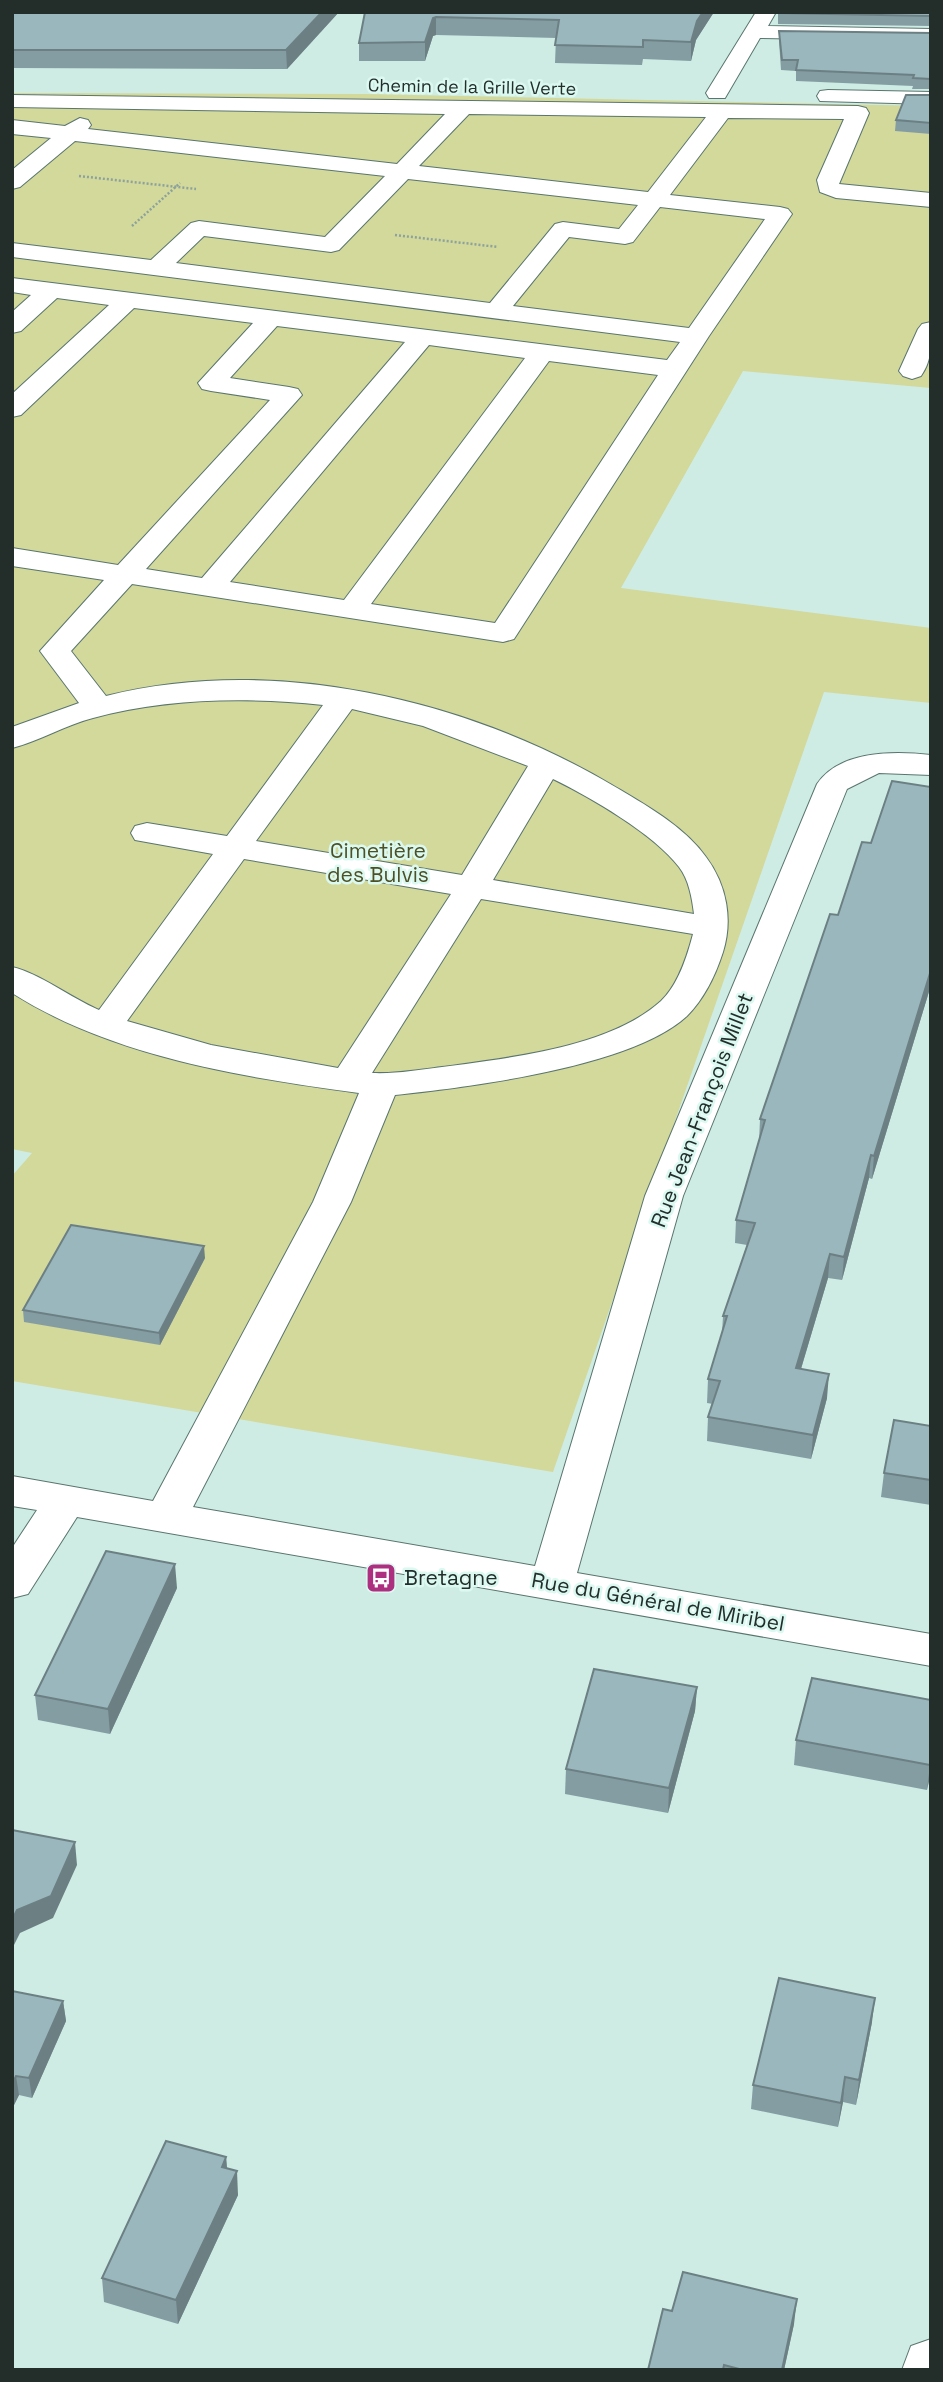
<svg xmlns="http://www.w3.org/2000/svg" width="943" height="2382" font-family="'Space Grotesk',sans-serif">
  <rect width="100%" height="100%" fill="#ceece4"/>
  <!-- green -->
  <path fill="#d3d89b" d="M12 93 365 94 931 106V388L743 371 621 588 931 628V703L824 692 553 1472 12 1381V1176L32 1153 12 1149Z"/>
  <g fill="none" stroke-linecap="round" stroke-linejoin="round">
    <!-- minor casing -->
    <g stroke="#59756e" stroke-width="2">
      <g id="minor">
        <path d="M756 12H776L768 26 931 29V41L760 38 725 98H709L706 93Z"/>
        <path d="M828 90 931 92V104L820 101 817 96 820 91Z"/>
        <path d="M12 95 858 106 866 108 869 113 839 184 931 193V207L836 198 820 192 817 180 844 119 728 118 670 195 780 207 788 209 792 214 709 336 514 639 503 642 132 584 71 651 106 696C274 654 466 699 612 785 644 804 684 826 706 857 727 885 733 920 723 952 716 974 704 999 687 1016 632 1067 470 1087 395 1095L351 1202 193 1507 535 1566 645 1196 817 784C840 750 895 751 931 755V775L879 773 847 789 683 1196 577 1573 931 1634V1666L77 1517 28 1594 12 1598V1548L37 1510 12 1506V1476L153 1501 313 1202 359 1093C242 1077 113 1057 12 993V967C39 973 71 998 99 1010L213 854 135 840 131 833 135 826 147 823 227 836 323 705C247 697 168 698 93 718 65 725 40 741 12 748V727L79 703 40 651 104 580 12 566V548L118 565 270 400 211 391 202 389 198 383 253 323 134 308 21 415 12 417V394L109 305 57 298 21 331 12 333V312L31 295 12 292V278L667 360 680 342 12 257V243L151 260 191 223 199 221 325 237 385 176 75 141 20 187 12 189V170L51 138 12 134V120L65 126 80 118 88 120 91 125 88 129 397 164 445 114 12 107ZM469 114 706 117 648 192 419 166ZM408 179 638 205 619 229 563 222 555 224 490 303 176 263 204 236 331 252 339 250ZM660 207 765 219 689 328 513 306 569 237 625 244 633 242ZM277 326 405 342 202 578 146 569 302 395 298 389 289 387 230 378ZM429 345 525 358 344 600 230 582ZM549 361 658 375 495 623 371 604ZM352 709 423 726 528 766 462 875 256 841ZM553 779C590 797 654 834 679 867 689 880 692 898 694 914L493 880ZM244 859 451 894 338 1068 211 1045 127 1021ZM481 899 693 934C687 957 678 985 661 1001 609 1048 508 1058 442 1067 419 1070 395 1074 372 1073Z"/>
        <path d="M931 322C931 342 933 359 921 376L912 379 903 376 899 371 918 329 922 324Z"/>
        <path d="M931 2339V2370H902L911 2346Z"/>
      </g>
    </g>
    <!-- path -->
    <g stroke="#8ca29c" stroke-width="2.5" stroke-dasharray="2 2" stroke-linecap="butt">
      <path d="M79 176 196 189"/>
      <path d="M132 226 180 183"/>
      <path d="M395 235 498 247"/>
    </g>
    <!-- minor -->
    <use href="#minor" fill="#fff" fill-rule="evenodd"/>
  </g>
  <!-- wall -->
  <g fill="#849da3">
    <path d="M12 12H339L287 69 12 68Z"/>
    <path d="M365 12H714L696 40 691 61 643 59 642 65 555 63 556 38 436 35 433 36 425 61H359V43Z"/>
    <path d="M778 12H931V26L778 24Z"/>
    <path d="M779 31 931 33V89H912L913 86 796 81V71L781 70 779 41Z"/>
    <path d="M931 95V134L895 131 896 120Z"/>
    <path d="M931 787V985L872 1179 869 1178 842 1280 828 1278 801 1369 827 1398 811 1459 707 1441 708 1417 713 1404 707 1403 708 1379 722 1333 723 1316 747 1245 735 1243 736 1220 759 1142 760 1119 838 915Z"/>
    <path d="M205 1258 160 1345 24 1322 23 1310Z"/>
    <path d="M931 1426V1505L881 1497 884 1473Z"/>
    <path d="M177 1588 110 1734 38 1720 35 1695Z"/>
    <path d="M697 1687 695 1711 668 1813 565 1794 566 1769Z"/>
    <path d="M931 1700V1772L927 1790 794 1765 796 1740Z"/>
    <path d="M12 1991 63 2001 66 2021 32 2098 19 2095 12 2109Z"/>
    <path d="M872 2022 856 2105 843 2102 838 2127 751 2109 753 2085Z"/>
    <path d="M226 2157 227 2168 238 2195 178 2324 104 2302 102 2278Z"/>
    <path d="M672 2311 794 2324 784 2370H648Z"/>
  </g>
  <!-- shaded-wall -->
  <g fill="#6c8084">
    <path d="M322 12H339L287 69 286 50Z"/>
    <path d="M703 12H714L696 40 691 61V42L697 21Z"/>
    <path d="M436 17V35L433 36 425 61V42L433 18Z"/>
    <path d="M931 970V985L872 1179 874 1156Z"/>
    <path d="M871 1155 869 1178 842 1280 844 1257Z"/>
    <path d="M204 1246 205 1258 160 1345 159 1333Z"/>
    <path d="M830 1254 828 1278 794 1392 796 1368Z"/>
    <path d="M829 1374 827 1398 811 1459 813 1435Z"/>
    <path d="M175 1564 177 1588 110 1734 108 1709Z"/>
    <path d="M697 1687 695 1711 668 1813 669 1788Z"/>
    <path d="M931 1761V1772L927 1790 930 1765Z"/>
    <path d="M75 1842 77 1865 53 1918 20 1933 12 1949V1920L17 1910Z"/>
    <path d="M875 1998 872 2022 856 2105 859 2080Z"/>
    <path d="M63 2001 66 2021 32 2098 29 2078Z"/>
    <path d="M16 2076 19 2095 12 2109V2084Z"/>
    <path d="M845 2077 843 2102 838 2127 841 2103Z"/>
    <path d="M226 2157 228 2182 222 2167Z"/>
    <path d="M237 2171 238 2195 178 2324 176 2300Z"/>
    <path d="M797 2299 794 2324 784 2370H782Z"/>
  </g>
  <!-- building -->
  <g fill="#9ab7bd" stroke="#6c8084" stroke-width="2">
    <path d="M12 12H322L286 50H12Z"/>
    <path d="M365 12H703L697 21 691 42 643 40V47L555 45 559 20 436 17 433 18 425 42 359 43Z"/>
    <path d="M779 12H931V16L779 13Z"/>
    <path d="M779 31 931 33V79L913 78 914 75 796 70 798 60H782Z"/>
    <path d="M906 95H931V123L896 120Z"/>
    <path d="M892 781 931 787V970L874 1156 871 1155 844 1257 830 1254 796 1368 829 1374 813 1435 708 1417 720 1381 708 1379 727 1316H723L755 1223 736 1220 765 1120 760 1119 830 914 838 915 862 842 871 843Z"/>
    <path d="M71 1225 204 1246 159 1333 23 1310Z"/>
    <path d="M894 1420 931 1426V1480L884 1473Z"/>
    <path d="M106 1551 175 1564 108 1709 35 1695Z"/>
    <path d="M594 1669 697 1687 669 1788 566 1769Z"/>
    <path d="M812 1678 931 1700 930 1765 796 1740Z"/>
    <path d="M12 1830 75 1842 51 1896 17 1910 12 1920Z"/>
    <path d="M779 1978 875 1998 859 2080 845 2077 841 2103 753 2085Z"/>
    <path d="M12 1991 63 2001 29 2078 16 2076 12 2084Z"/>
    <path d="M166 2141 226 2157 222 2167 237 2171 176 2300 102 2278Z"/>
    <path d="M683 2272 797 2299 782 2370H743L724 2365 723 2370H648L663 2309 672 2311Z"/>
  </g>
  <!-- icons -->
  <defs>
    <g id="bus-square" transform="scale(1.575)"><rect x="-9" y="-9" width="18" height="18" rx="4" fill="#ac2f80" stroke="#dbf9f1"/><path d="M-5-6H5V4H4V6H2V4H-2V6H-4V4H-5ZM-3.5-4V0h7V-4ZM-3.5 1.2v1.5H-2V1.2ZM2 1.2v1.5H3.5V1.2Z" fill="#fff"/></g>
  </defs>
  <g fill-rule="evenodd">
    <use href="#bus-square" x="381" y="1578"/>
  </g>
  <g text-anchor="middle" stroke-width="5" stroke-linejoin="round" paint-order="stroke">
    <!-- far-street labels -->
    <g font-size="18" fill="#232e2b" stroke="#dbf9f1">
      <text transform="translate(472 87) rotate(1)" y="6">Chemin de la Grille Verte</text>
    </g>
    <!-- park labels -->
    <g font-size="21" fill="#4d4f24" stroke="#dbf9f1">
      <text x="378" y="858">Cimetière<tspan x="378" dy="24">des Bulvis</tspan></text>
    </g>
    <!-- street labels -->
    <g font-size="21" fill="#232e2b" stroke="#dbf9f1">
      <text transform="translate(702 1110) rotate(-69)" y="7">Rue Jean-François Millet</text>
      <text transform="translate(658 1602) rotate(10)" y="7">Rue du Général de Miribel</text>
    </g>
    <!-- poi labels -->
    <g font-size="21" fill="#232e2b" stroke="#dbf9f1" text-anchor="start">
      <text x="404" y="1585">Bretagne</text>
    </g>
  </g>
  <!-- border -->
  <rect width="943" height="2382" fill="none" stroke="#232e2b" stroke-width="28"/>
</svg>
